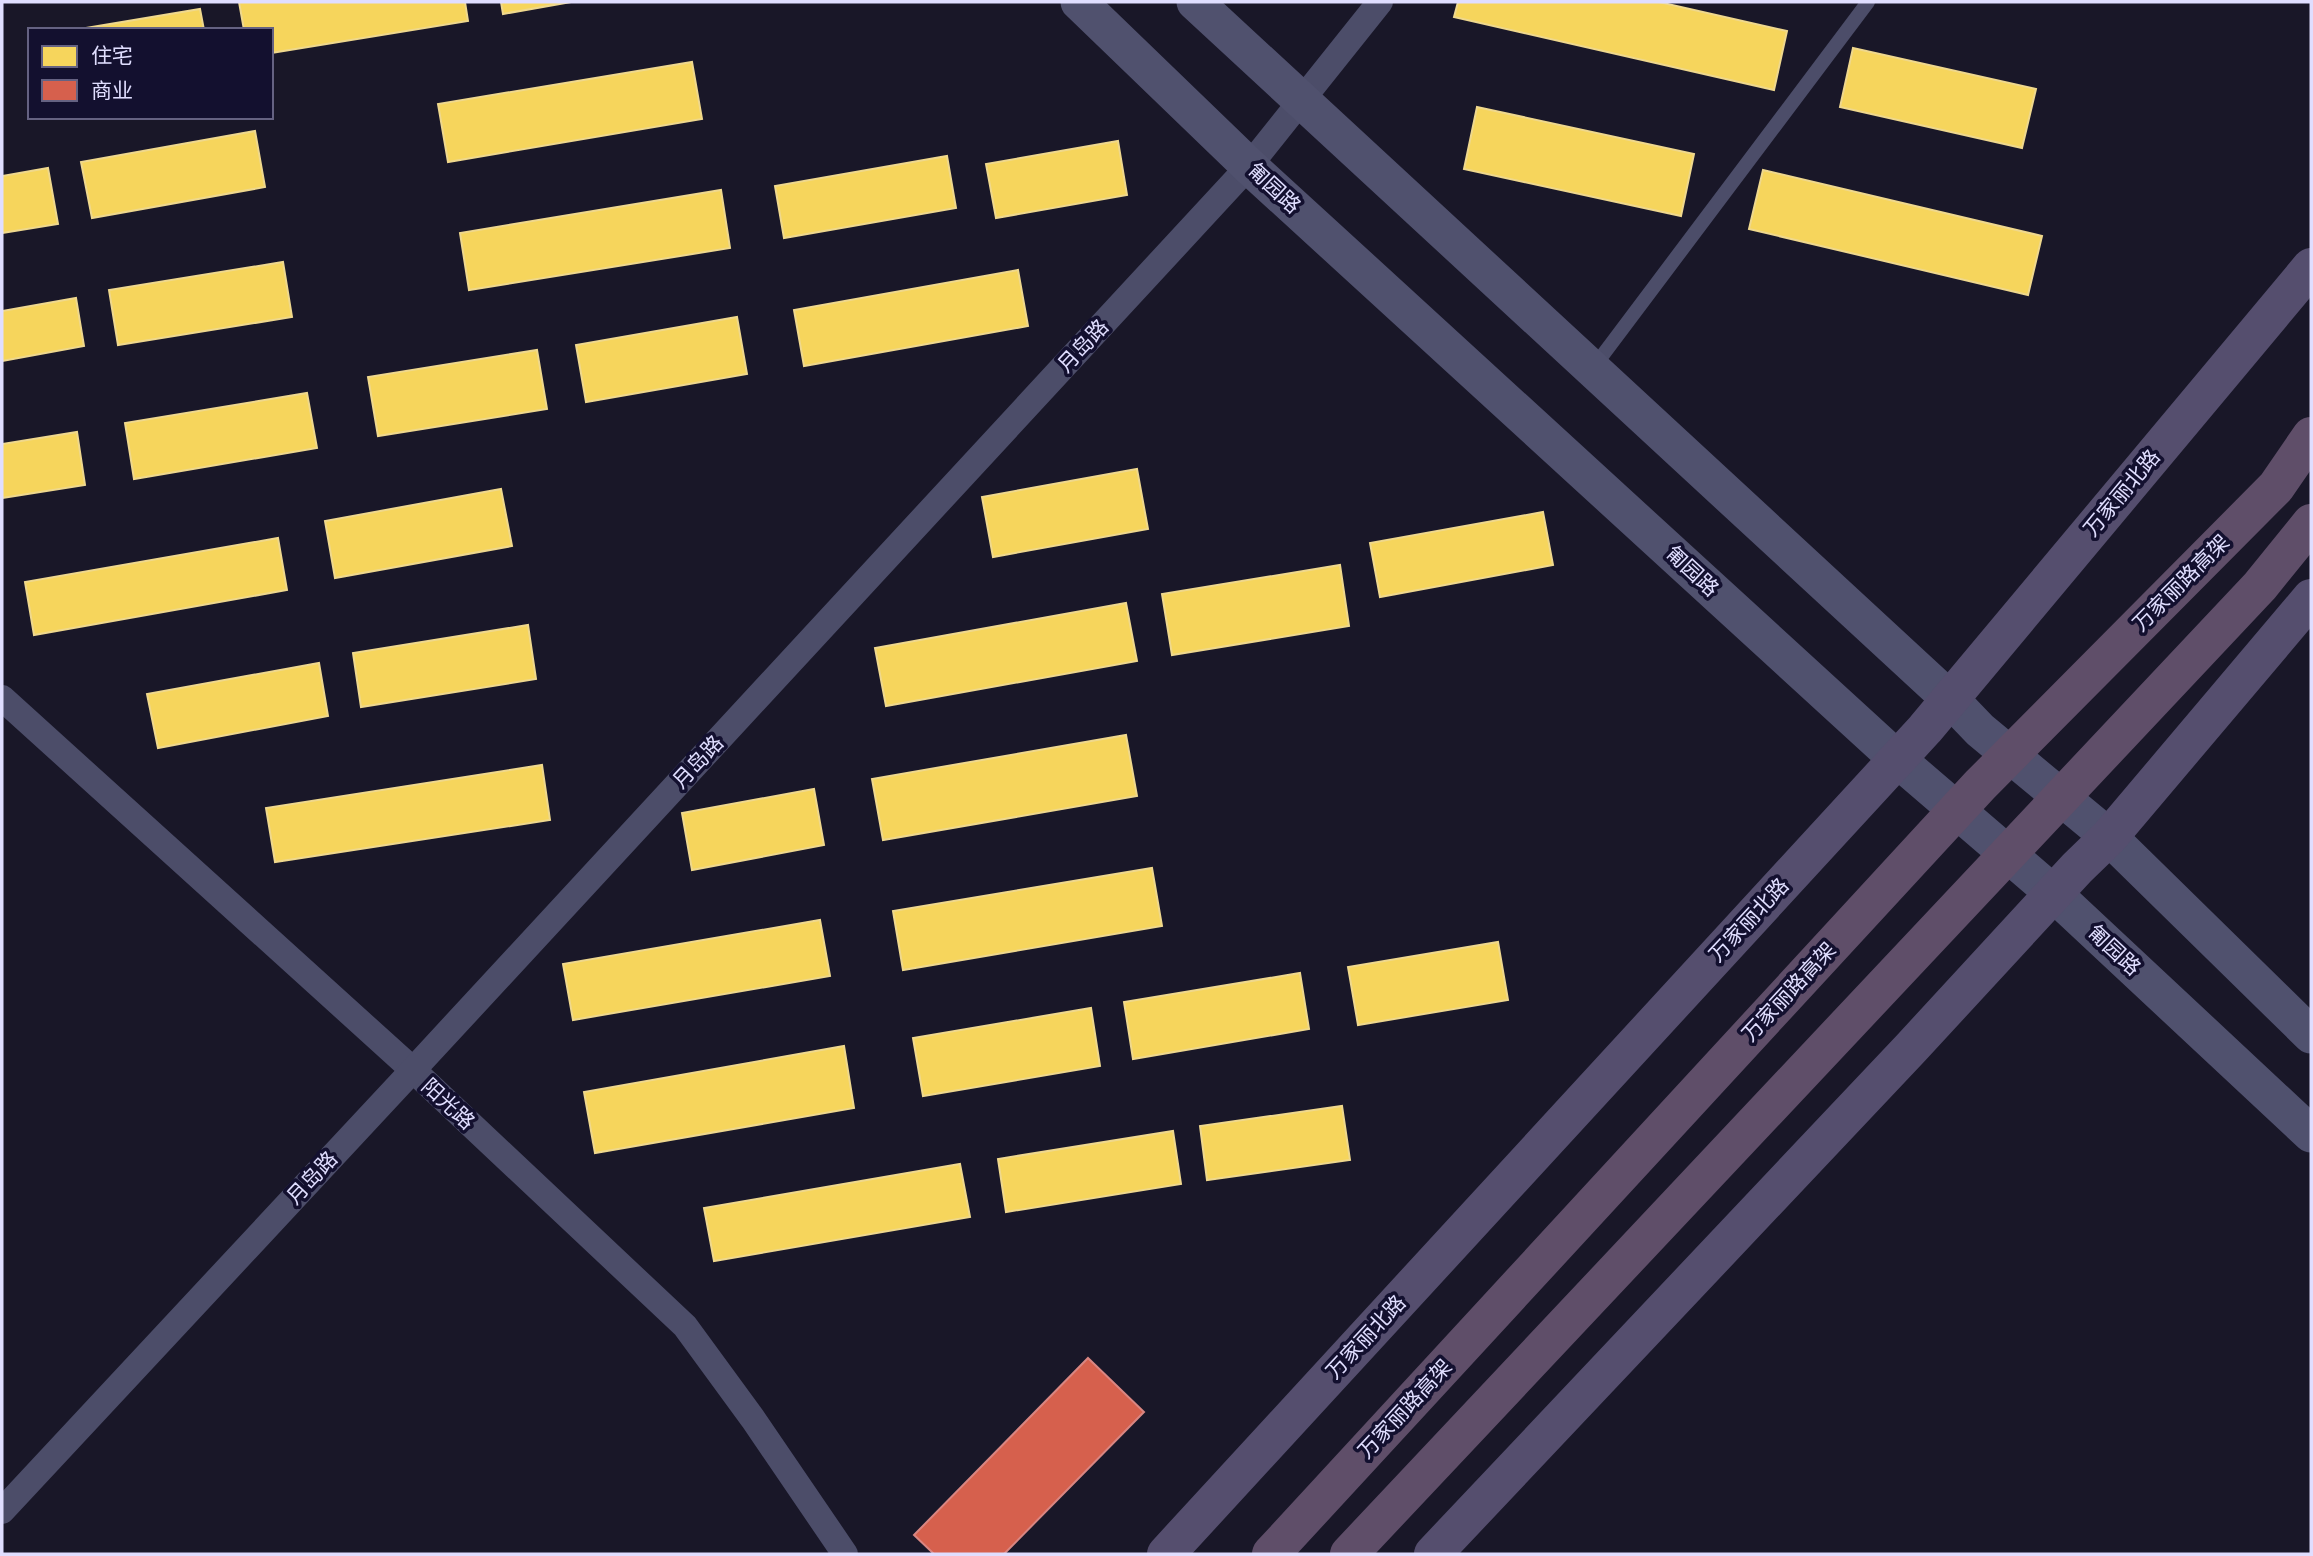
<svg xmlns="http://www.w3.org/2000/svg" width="2313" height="1556" font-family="Montserrat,'Noto Sans SC',sans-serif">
  <rect width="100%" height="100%" fill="#191728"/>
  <!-- homes -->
  <g fill="#f6d55c" stroke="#efd88d" stroke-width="2">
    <path d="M239 2H465L468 21 271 53V30H244Z"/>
    <path d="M501 2H571L503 14Z"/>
    <path d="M1458 2H1659L1787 31 1774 90 1454 17Z"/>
    <path d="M200 9 204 30H74Z"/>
    <path d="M1853 48 2036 89 2022 148 1840 107Z"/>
    <path d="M692 62 702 119 448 162 438 104Z"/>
    <path d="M1477 107 1694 154 1681 216 1464 169Z"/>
    <path d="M255 131 265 187 92 218 81 162Z"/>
    <path d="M1118 141 1127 195 996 218 986 164Z"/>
    <path d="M947 156 956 208 784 238 775 186Z"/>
    <path d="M48 168 58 224 2 233V176Z"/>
    <path d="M1763 170 2042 236 2028 295 1749 229Z"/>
    <path d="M721 190 730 248 469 290 460 233Z"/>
    <path d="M283 262 292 317 118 345 109 290Z"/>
    <path d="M1018 270 1028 326 804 366 794 310Z"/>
    <path d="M76 298 84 346 2 361V311Z"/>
    <path d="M737 317 747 374 586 402 576 345Z"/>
    <path d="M537 350 547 409 378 436 368 377Z"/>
    <path d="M307 393 317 448 134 479 125 423Z"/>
    <path d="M77 432 85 485 2 498V444Z"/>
    <path d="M1137 469 1148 529 993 557 982 497Z"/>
    <path d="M501 489 512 546 335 578 325 521Z"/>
    <path d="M1543 512 1553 565 1380 597 1370 543Z"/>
    <path d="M278 538 287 590 34 635 25 582Z"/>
    <path d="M1340 565 1349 626 1172 655 1162 594Z"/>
    <path d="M1126 603 1137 661 886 706 875 648Z"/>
    <path d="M528 625 536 679 361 707 353 653Z"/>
    <path d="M319 663 328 716 158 748 147 694Z"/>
    <path d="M1126 735 1137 796 883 840 872 779Z"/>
    <path d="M542 765 550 820 275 862 266 808Z"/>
    <path d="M814 789 824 845 692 870 682 813Z"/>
    <path d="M1152 868 1162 926 903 970 893 911Z"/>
    <path d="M820 920 830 976 573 1020 563 964Z"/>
    <path d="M1498 942 1508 1000 1358 1025 1348 967Z"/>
    <path d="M1300 973 1309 1029 1133 1059 1124 1002Z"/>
    <path d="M1091 1008 1100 1066 923 1096 913 1038Z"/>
    <path d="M844 1046 854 1108 595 1153 584 1092Z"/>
    <path d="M1342 1106 1350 1160 1207 1180 1200 1126Z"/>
    <path d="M1173 1131 1181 1184 1006 1212 998 1159Z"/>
    <path d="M960 1164 970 1217 714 1261 704 1208Z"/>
  </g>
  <!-- shops -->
  <path fill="#d6604d" stroke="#d98682" stroke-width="2" d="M1088 1358 1144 1412 1004 1554H934L914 1535Z"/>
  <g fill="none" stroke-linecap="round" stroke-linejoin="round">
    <!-- lane -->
    <path stroke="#4c4d69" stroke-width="14" d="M1593 368 1868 2"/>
    <!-- street -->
    <g stroke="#4c4d69" stroke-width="26">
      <path d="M2 698 413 1070 685 1326 753 1419 845 1554"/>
      <path d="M2 1511 413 1070 1249 166 1380 2"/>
    </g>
    <!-- secondary -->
    <g stroke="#50516e" stroke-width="37">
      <path d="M1079 2 1249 166 1897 759 2053 893 2311 1134"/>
      <path d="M1195 2 1956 705 1980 730 2109 837 2311 1035"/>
    </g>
    <!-- primary -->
    <g stroke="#554e6e" stroke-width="38">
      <path d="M1166 1554 1925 729 2311 267"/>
      <path d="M1433 1554 1911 1048 2077 868 2109 837 2311 598"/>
    </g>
    <!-- highway-bridge -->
    <g stroke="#5f4e69" stroke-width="38">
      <path d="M1271 1554 1980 785 2276 487 2311 436"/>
      <path d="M1349 1554 2260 586 2311 523"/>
    </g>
  </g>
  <g text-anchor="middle" stroke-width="7" stroke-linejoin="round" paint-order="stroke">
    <!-- street labels -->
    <g font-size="21" fill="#e0deff" stroke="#13102f">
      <text transform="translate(1274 188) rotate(43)" y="7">匍园路</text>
      <text transform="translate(1083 346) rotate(-47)" y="7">月岛路</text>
      <text transform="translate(2122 493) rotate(-50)" y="7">万家丽北路</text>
      <text transform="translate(1692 571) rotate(43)" y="7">匍园路</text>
      <text transform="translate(2181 583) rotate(-45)" y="7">万家丽路高架</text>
      <text transform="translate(698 762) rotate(-47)" y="7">月岛路</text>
      <text transform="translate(1749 920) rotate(-47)" y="7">万家丽北路</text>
      <text transform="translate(2114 950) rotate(43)" y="7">匍园路</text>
      <text transform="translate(1789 992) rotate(-47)" y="7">万家丽路高架</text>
      <text transform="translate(448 1104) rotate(43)" y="7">阳光路</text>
      <text transform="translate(312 1178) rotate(-47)" y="7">月岛路</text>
      <text transform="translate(1366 1337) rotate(-47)" y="7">万家丽北路</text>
      <text transform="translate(1405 1409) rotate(-47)" y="7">万家丽路高架</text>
    </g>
  </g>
  <!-- border -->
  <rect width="2313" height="1556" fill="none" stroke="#e0deff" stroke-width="7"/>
  <!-- legend -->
  <rect x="28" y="28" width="245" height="91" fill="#13102f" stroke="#656282" stroke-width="2"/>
  <rect x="42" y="46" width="35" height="21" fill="#f6d55c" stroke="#656282" stroke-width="2"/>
  <text x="91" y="63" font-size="21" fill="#e0deff">住宅</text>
  <rect x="42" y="80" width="35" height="21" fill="#d6604d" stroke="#656282" stroke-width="2"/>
  <text x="91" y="98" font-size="21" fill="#e0deff">商业</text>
</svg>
